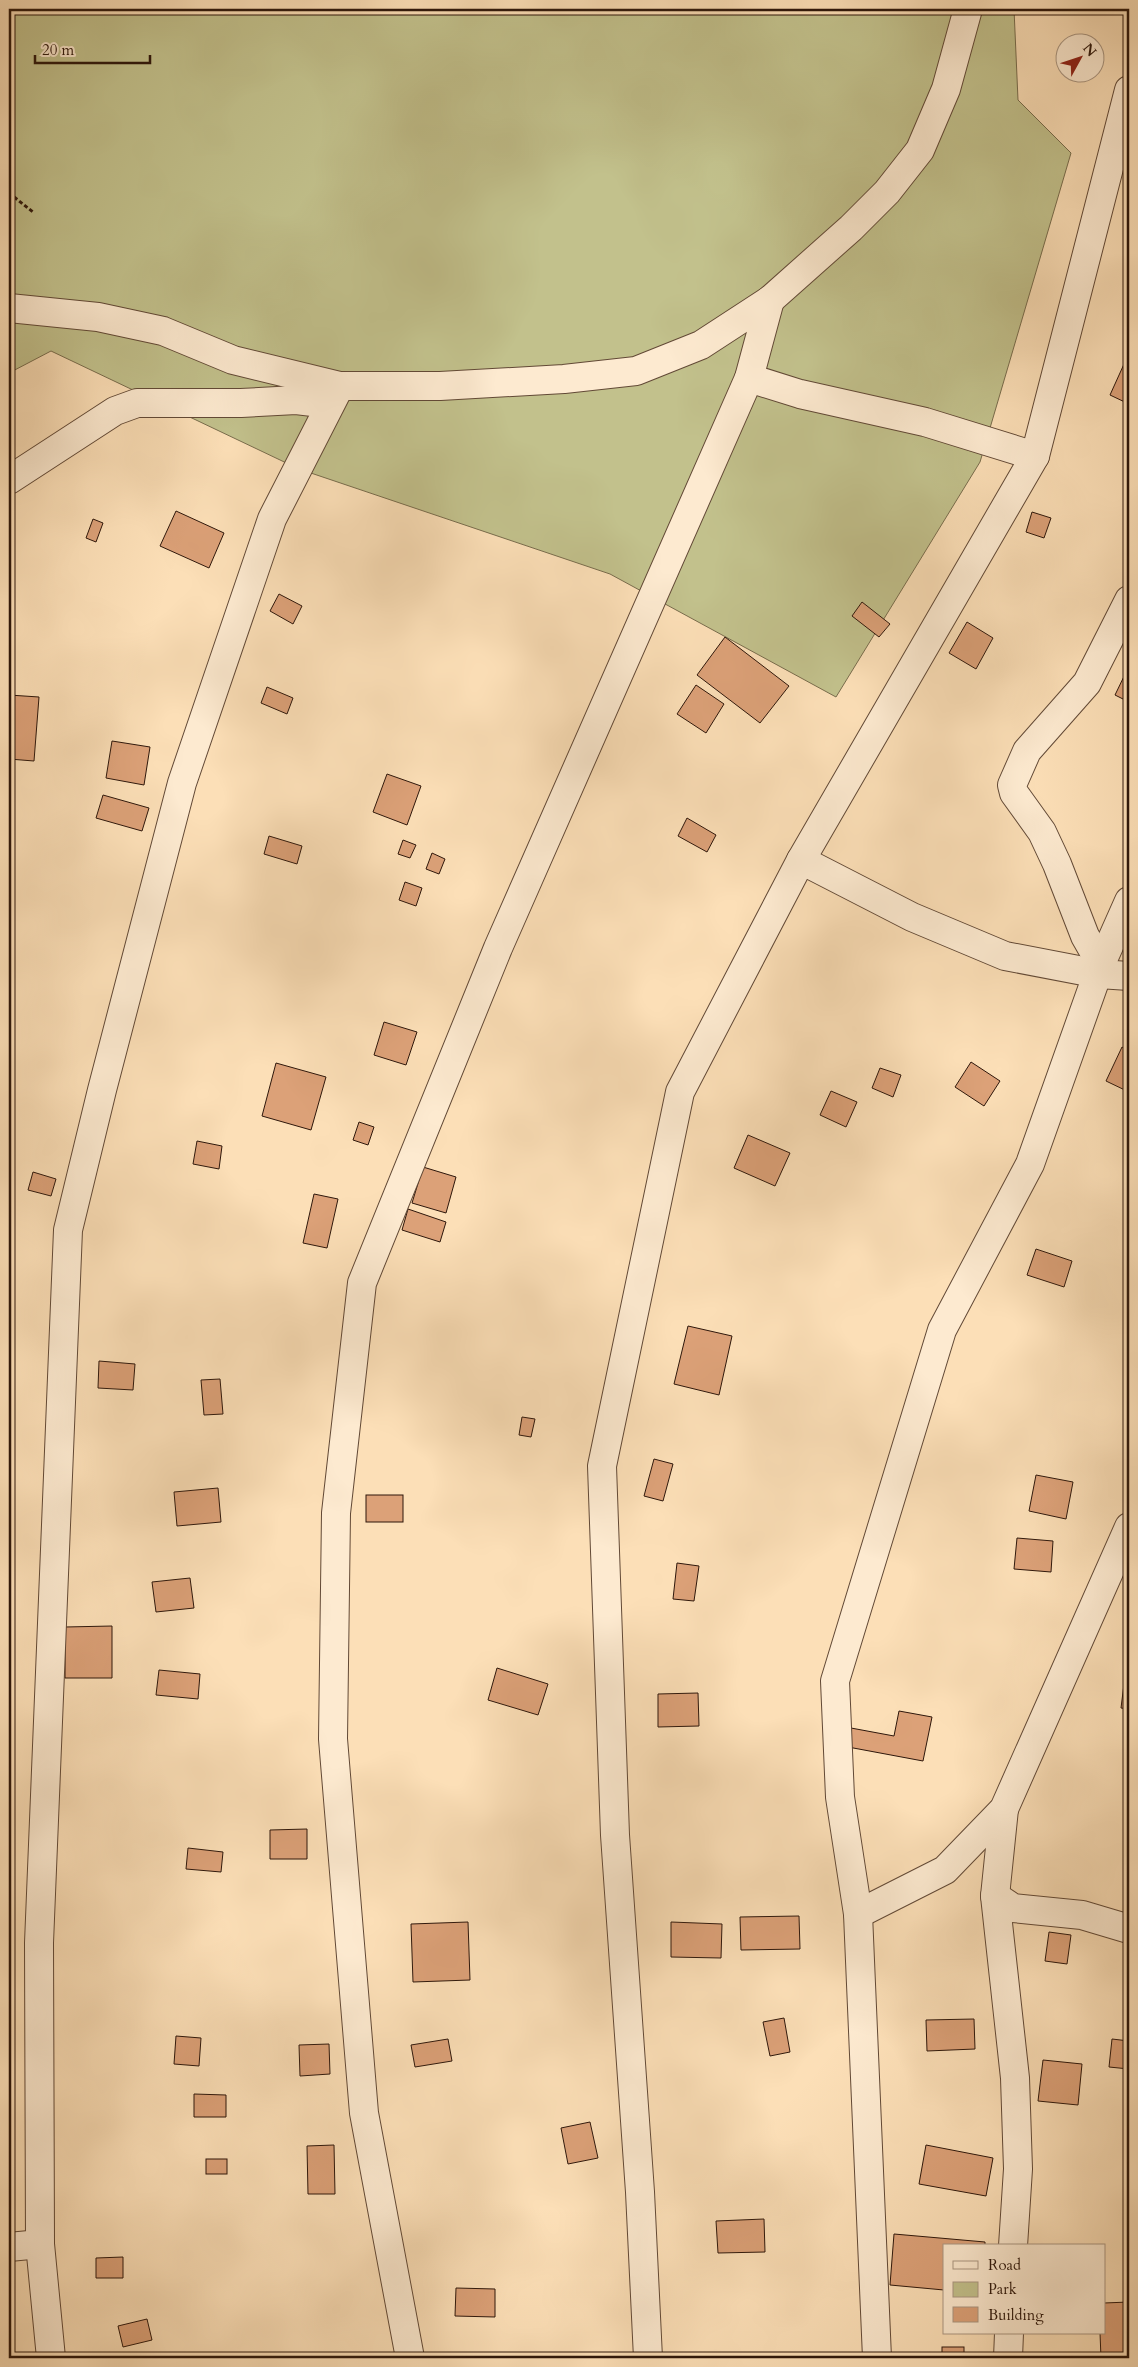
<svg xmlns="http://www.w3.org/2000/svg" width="1138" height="2367" font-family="Cardo,serif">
  <rect width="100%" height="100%" fill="#fcdfb7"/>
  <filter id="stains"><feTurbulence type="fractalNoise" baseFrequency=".004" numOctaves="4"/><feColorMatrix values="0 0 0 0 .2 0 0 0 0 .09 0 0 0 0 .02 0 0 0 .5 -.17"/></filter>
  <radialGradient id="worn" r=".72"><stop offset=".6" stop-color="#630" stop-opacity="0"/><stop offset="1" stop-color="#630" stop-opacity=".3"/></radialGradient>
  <!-- green -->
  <path fill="#c2c18c" stroke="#786c4c" d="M9 9H1014L1018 100 1071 153 980 462 836 697 610 574 299 469 51 351 9 373Z"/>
  <!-- building -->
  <g fill="#dca178" stroke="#2e170b">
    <path d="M1129 353V404L1110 395Z"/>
    <path d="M176 511 224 533 209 568 160 546Z"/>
    <path d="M1032 512 1051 518 1044 538 1026 532Z"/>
    <path d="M93 519 103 523 96 542 86 538Z"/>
    <path d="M279 594 302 606 293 624 270 611Z"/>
    <path d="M862 602 890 624 879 637 852 616Z"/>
    <path d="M967 622 993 638 976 669 949 653Z"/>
    <path d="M725 637 789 686 760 723 697 675Z"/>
    <path d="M1129 666V702L1115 695Z"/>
    <path d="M696 685 724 704 706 733 677 714Z"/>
    <path d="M267 687 293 698 287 714 261 703Z"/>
    <path d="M9 695 39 697 34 761 9 759Z"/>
    <path d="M112 741 150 747 144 785 106 778Z"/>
    <path d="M387 774 421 786 407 825 373 812Z"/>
    <path d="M103 795 149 808 142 831 96 818Z"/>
    <path d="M687 818 716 835 707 852 678 836Z"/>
    <path d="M269 836 302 846 297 864 264 854Z"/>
    <path d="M403 840 416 845 410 858 398 854Z"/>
    <path d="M432 853 445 859 439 874 426 869Z"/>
    <path d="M405 882 422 888 416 906 399 900Z"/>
    <path d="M384 1022 417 1032 406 1065 374 1055Z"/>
    <path d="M1122 1047 1129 1051V1092L1106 1081Z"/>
    <path d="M971 1062 1000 1081 984 1106 955 1087Z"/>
    <path d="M276 1063 326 1077 311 1130 262 1116Z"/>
    <path d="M880 1068 901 1075 893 1097 872 1088Z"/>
    <path d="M831 1091 857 1102 846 1127 820 1115Z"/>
    <path d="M359 1122 374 1127 368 1145 353 1140Z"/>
    <path d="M748 1135 790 1153 775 1186 734 1168Z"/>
    <path d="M197 1141 222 1146 219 1169 193 1164Z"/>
    <path d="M423 1167 456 1177 446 1213 412 1203Z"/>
    <path d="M33 1172 56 1179 51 1196 28 1190Z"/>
    <path d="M314 1194 338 1199 327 1248 303 1243Z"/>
    <path d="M408 1209 446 1222 440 1242 402 1230Z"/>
    <path d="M1036 1249 1072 1261 1064 1287 1027 1275Z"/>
    <path d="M688 1326 732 1336 719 1395 674 1384Z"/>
    <path d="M99 1361 135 1364 133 1390 98 1388Z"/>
    <path d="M220 1379 223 1414 204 1415 201 1380Z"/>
    <path d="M522 1417 535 1419 531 1437 519 1435Z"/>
    <path d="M654 1459 673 1464 663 1501 644 1496Z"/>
    <path d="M1036 1475 1073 1482 1066 1519 1029 1511Z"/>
    <path d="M218 1488 221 1522 177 1526 174 1492Z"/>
    <rect x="366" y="1495" width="37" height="27"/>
    <path d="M1017 1538 1053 1541 1051 1572 1014 1569Z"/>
    <path d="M677 1563 699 1566 694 1601 673 1599Z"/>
    <path d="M190 1578 194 1608 156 1612 152 1582Z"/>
    <path d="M112 1626V1678H65V1627Z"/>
    <path d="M497 1668 548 1684 538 1715 488 1700Z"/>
    <path d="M159 1670 200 1674 198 1699 156 1695Z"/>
    <path d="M1125 1676 1129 1677V1709L1121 1708Z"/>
    <path d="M698 1693 699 1726 658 1727V1694Z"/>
    <path d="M899 1711 932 1717 923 1761 848 1747 851 1728 894 1736Z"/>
    <path d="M307 1829V1859H270V1830Z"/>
    <path d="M188 1848 223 1852 221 1872 186 1869Z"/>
    <path d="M799 1916 800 1949 741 1950 740 1917Z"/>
    <path d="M468 1922 470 1980 413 1982 411 1924Z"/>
    <path d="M671 1922 722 1924 721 1958 671 1957Z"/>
    <path d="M1049 1932 1071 1935 1067 1964 1045 1961Z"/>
    <path d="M9 1972 14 1973 9 1991Z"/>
    <path d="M784 2018 790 2052 770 2056 763 2022Z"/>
    <path d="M974 2019 975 2049 927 2051 926 2020Z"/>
    <path d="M176 2036 201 2038 199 2066 174 2064Z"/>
    <path d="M448 2039 452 2061 415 2067 411 2045Z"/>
    <path d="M1112 2039 1129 2041V2069L1109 2067Z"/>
    <path d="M329 2044 330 2074 300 2076 299 2045Z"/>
    <path d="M1043 2060 1082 2064 1078 2105 1038 2101Z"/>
    <path d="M194 2094 226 2095V2117H194Z"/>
    <path d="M590 2122 598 2158 568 2164 561 2128Z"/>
    <path d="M334 2145 335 2194H308L307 2146Z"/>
    <path d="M926 2145 993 2158 986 2196 919 2184Z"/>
    <rect x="206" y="2159" width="21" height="15"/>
    <path d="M764 2219 765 2252 718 2253 716 2221Z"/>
    <path d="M894 2234 985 2242V2246H944V2290L890 2285Z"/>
    <path d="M123 2257V2278H96V2258Z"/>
    <path d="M456 2288 495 2289V2317L455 2316Z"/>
    <path d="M1129 2302V2358H1101L1100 2333H1104V2303Z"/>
    <path d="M147 2319 152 2340 123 2347 118 2326Z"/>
    <rect x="942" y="2347" width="22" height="11"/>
  </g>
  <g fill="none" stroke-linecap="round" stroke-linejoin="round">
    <!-- minor casing -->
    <g stroke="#624936" stroke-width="30">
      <g id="minor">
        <path d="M9 308 98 317 163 331 233 360 340 386H440L564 379 636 371 701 345 770 300 851 228 887 192 920 150 946 89 968 9"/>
        <path d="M749 378 800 394 925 422 1035 456"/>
        <path d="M9 480 115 411 137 403H241L296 400 330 404"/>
        <path d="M801 860 912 917 1005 956 1099 974 1129 976"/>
        <path d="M1101 964 1085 936 1057 864 1042 832 1014 793 1012 785 1027 751 1087 683 1129 600"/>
        <path d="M1004 1809 995 1896 1015 2078 1018 2169 1013 2246"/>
        <path d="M995 1896 1013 1908 1082 1915 1129 1929"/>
        <path d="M858 1914 945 1870 1004 1809 1129 1527"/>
        <path d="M9 2247 40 2244"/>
        <path d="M51 2358 40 2244 39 1943 68 1230 102 1090 182 783 272 519 340 386"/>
        <path d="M410 2358 364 2113 333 1739 336 1513 362 1283 498 948 749 378 770 300"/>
        <path d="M648 2358 640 2192 615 1835 602 1466 680 1092 801 860 1035 456 1129 90"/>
        <path d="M877 2358 858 1914 840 1797 835 1681 942 1330 1030 1164 1101 964 1129 901"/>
        <path d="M1008 2358 1009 2333"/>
      </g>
    </g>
    <!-- path -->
    <path stroke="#2e170b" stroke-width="3" stroke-dasharray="4 2.5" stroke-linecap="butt" d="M9 193 33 212"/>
    <!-- minor -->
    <use href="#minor" stroke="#fdead0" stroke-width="28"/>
  </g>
  <!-- margin -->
  <rect width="1138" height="2367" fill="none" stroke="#fcdfb7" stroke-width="30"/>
  <rect x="10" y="10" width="1118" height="2347" fill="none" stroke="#2e170b" stroke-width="2.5"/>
  <rect x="15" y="15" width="1108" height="2337" fill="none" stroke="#2e170b"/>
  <!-- legend -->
  <rect x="943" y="2244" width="162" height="90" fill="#fdead0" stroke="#aa9681"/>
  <rect x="953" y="2261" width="25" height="8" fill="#fdead0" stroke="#aa9681"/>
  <text x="988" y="2270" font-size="15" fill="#2e170b">Road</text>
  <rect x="953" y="2282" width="25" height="15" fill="#c2c18c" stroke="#aa9681"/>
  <text x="988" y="2294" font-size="15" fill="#2e170b">Park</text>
  <rect x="953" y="2307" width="25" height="15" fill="#dca178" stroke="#aa9681"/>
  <text x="988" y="2320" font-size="15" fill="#2e170b">Building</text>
  <!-- north arrow -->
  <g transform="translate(1080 58) rotate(50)"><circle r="24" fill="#fdead0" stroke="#aa9681"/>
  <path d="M0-4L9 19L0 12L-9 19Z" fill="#8f2418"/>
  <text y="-8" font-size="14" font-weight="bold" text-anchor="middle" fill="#2e170b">N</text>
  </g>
  <!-- scale -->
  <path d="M35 55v8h115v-8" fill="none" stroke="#2e170b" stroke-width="2.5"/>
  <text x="42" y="55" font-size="15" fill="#2e170b" stroke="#fdead0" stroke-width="4" paint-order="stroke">20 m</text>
  <rect width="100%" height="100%" filter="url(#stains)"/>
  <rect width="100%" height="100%" fill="url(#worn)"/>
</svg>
